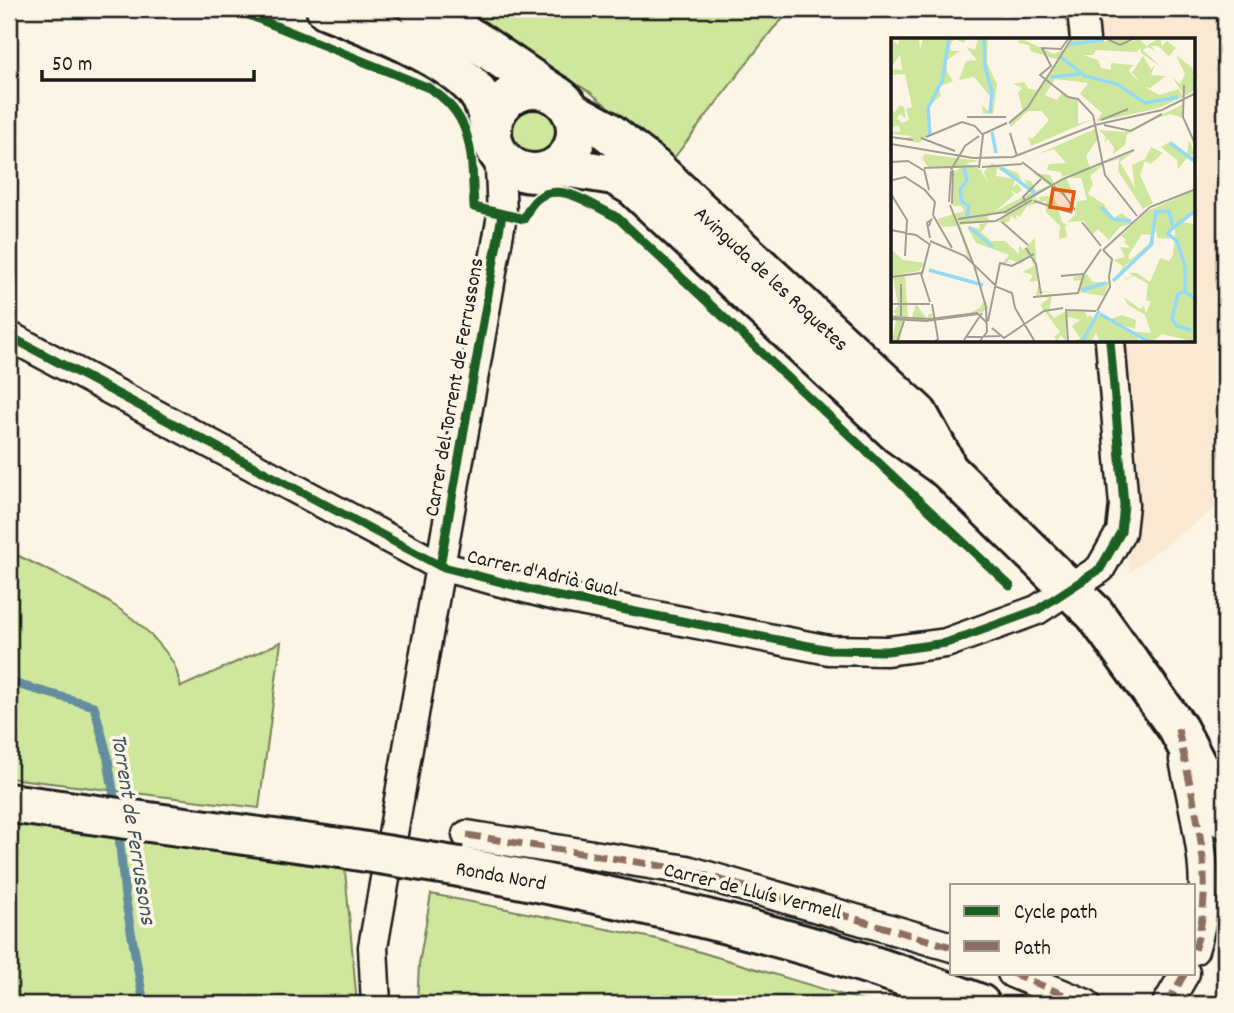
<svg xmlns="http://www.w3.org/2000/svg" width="1234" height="1013" font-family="Dekko,sans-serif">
  <rect width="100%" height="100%" fill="#fcf5e5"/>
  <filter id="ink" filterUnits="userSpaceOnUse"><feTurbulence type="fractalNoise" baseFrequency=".0143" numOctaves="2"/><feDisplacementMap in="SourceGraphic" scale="14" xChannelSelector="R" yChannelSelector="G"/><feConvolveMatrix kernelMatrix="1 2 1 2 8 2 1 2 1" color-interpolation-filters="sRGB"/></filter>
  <g filter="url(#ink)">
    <!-- built -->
    <path fill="#fbe8d3" d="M1095 9H1225V501L1130 572 1127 561 1139 503 1123 341H1194V40H1098Z"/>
    <!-- green -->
    <g fill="#cfe79d" stroke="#76825c" stroke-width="2">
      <path d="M442 9H793L773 29 674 158 664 162 626 122 590 92 461 14Z"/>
      <circle cx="534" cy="131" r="27"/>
      <path d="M9 551C67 581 135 604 172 661 177 668 178 679 181 687L281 642 259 808 9 778Z"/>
      <path d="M9 823 345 870 357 1004H9Z"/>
      <path d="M431 894 657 939 873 1004H417L419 964Z"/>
    </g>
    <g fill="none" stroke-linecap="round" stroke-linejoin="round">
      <!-- stream -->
      <g stroke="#648e9f" stroke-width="9">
        <path d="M9 682 94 706 107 754 116 809"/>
        <path d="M118 826 125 897 144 1004"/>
      </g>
      <!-- street casing -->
      <g stroke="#1c1c1c" stroke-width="33">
        <g id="street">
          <path d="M1082 9 1085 40"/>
          <path d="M9 336 440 566 555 596 829 650 887 651 946 643 1037 610 1100 569 1121 532 1124 505 1110 341"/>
          <path d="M1184 760C1196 821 1216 889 1194 950"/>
          <path d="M467 835 687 870 952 947"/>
          <path d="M1012 973 1086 1004"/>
          <path d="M376 1004 373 947 502 215 500 168 494 147"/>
          <path d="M1167 1004 1185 973"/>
        </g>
      </g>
      <!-- secondary casing -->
      <g stroke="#1c1c1c" stroke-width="44">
        <g id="secondary">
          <path d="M326 9C367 25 459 60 481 98 486 107 488 120 491 129"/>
          <path d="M419 9 473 39 549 91"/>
          <circle cx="534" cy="131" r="42"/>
          <path d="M571 111 606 130 654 168 918 414 944 461"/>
          <path d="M558 166 614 175 633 186 898 434 948 470 1095 614 1178 729 1225 819"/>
          <path d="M9 803 348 849"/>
          <path d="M460 867C637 900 812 938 980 1004"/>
        </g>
      </g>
      <!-- street -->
      <use href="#street" stroke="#fcf5e5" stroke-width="28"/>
      <!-- secondary -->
      <use href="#secondary" stroke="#fcf5e5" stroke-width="38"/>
      <!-- secondary-bridge casing -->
      <g stroke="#1c1c1c" stroke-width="44" stroke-linecap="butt">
        <path id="secondary-bridge" d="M348 849 460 867"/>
      </g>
      <!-- secondary-bridge -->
      <use href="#secondary-bridge" stroke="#fcf5e5" stroke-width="38"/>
      <!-- quiet -->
      <g stroke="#8d6e63" stroke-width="7" stroke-dasharray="14 7" stroke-linecap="butt">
        <path d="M1178 729C1192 799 1219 881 1194 950"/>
        <path d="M467 835 687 870 952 947"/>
        <path d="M1012 973 1086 1004"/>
        <path d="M1167 1004 1185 973"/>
      </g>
      <!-- cycleway casing -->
      <g stroke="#fcf5e5" stroke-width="13">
        <g id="cycleway">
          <path d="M234 9 429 88C476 117 471 157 474 207L524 219C543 169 585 201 618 218L1010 586"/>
          <path d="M9 336 440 566 555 596 829 650 887 651 946 643 1037 610 1100 569 1121 532 1124 505 1110 341"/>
          <path d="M440 566 502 215"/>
        </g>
      </g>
      <!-- cycleway -->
      <use href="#cycleway" stroke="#1b5e20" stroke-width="9"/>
    </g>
  </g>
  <g text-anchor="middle" stroke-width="7" stroke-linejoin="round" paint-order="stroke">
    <!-- street labels -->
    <g font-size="21" fill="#1c1c1c" stroke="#fcf5e5">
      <text transform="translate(772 278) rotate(43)" y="7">Avinguda de les Roquetes</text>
      <text transform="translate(453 387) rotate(-80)" y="7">Carrer del Torrent de Ferrussons</text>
      <text transform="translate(543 572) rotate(13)" y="7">Carrer d'Adrià Gual</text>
      <text transform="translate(501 875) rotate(10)" y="7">Ronda Nord</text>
      <text transform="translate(753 890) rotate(14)" y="7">Carrer de Lluís Vermell</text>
    </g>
    <!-- water labels -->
    <g font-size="23" font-style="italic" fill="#40555d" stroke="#fcf5e5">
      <text transform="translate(135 829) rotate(81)" y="8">Torrent de Ferrussons</text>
    </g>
  </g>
  <!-- overview -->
  <g transform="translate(891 38)">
    <rect width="304" height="304" fill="#fcf5e5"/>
    <path d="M0 0 7 7 9 0H28L29 12 32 0H76L73 5 63 1 59 8 60 13H69L56 22V34L62 43 48 49 50 58 37 68 39 95 28 105 10 101 22 98 0 96V93L9 94 8 88 1 89 0 62 3 75 9 67 13 69 15 81 9 76 6 80 11 85 18 82 15 71 21 69 14 36 0 37V31L11 32 9 17 0 29ZM87 0H97L96 25 106 46 102 76 92 75 91 67 97 73 103 63 83 39 68 42 75 23 86 22 75 9 84 12ZM129 0 163 16 173 11 170 18 181 0H198L197 5 243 0 238 5 248 0 255 8 269 0 271 8 276 3 285 10 278 18 267 8H260L265 14 257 9 252 12 270 29 250 15 249 10 246 14 205 12 202 17H193L207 22 210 30 220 32V25L242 27 238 32 241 37 250 45 241 35 252 18 260 31 264 27 260 37 275 38 259 50 254 49 268 57 288 51 292 59 268 70 205 84 211 75 189 56 197 45 164 41 154 57 166 62 171 55 187 62V86L203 81 140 108 137 99 141 101 158 82 150 73H137L120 89 118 85 133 74 142 62 132 73 127 55 131 50 122 46 133 44 138 51 148 52 168 22 139 13 138 7 127 5ZM285 17 304 32 301 40 304 38V51L294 58 281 39 289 46 294 36ZM293 66 291 80 280 76 266 80 236 96 234 107 222 116 223 110 217 101 213 104 215 99 208 92 233 94ZM204 91 208 99 195 118 199 130 171 139 170 134 156 132 158 126 175 125 163 111 147 116ZM298 102 304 115 295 120 304 118V126L296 120 287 131 286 122 270 109 280 103 296 116ZM260 109 272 115 260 126 254 123 249 137 262 165 252 171 227 133 228 121 213 126 244 113 229 124 244 150 241 127 254 121ZM34 116 90 123 75 125 90 132 97 145 93 134 101 125 127 135 131 143 106 130 105 138 124 141 122 149 126 146 131 152 126 156 120 152 123 157 103 174 141 154 133 142 140 143 145 153 159 147 143 160 150 163 147 159 157 158 165 163 171 184 178 188 174 187 176 199 168 201 169 188 155 174V163L136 168 129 179 125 177 126 182 120 178 118 184 107 185 117 172 96 178 99 183 69 187 83 226 77 220 67 188 51 189 46 181 73 173 70 168H62L63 134 69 130 37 129 31 120ZM212 127 199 138 202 146 197 156 213 166 222 180 231 175 243 185 229 189 218 202 207 191 201 197 193 183 176 184 184 177 186 163 196 162 190 140H175L181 152 173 156 176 161 142 135 159 137 163 146 178 138ZM304 152V173L290 184 304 186V304L271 296 261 304 246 298 248 304H209L205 295 200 304H182L189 300 181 288 189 282 179 279H175V304L170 297 166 303 163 299 169 294 149 267 158 260 145 257 147 247 151 253 167 255 153 254 147 257 161 256 158 274 163 280 175 273 194 274 197 280 198 277 204 281 210 276 220 281 231 277 245 282 244 291 231 287 237 293 260 295 254 277 236 266 233 259 249 271 253 268 255 275 260 264 255 262 257 246 243 238 236 242 233 238 237 241 242 238 239 235H246L259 244 269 220 278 223 282 217 284 191 276 195 280 201 267 200 263 189V206L234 228 222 245 232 228 222 222 234 219 229 209 239 210 233 204 228 207 235 202 230 198 256 173ZM251 196 262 197 261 203 239 222 237 218ZM97 185 90 194 100 203H114L128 216V207L132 212 144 200 146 243 138 244 142 237 132 234 143 228 139 218 130 226 118 221 116 225H112L118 217 85 205 76 188 89 191 88 186ZM0 211 12 222 34 225 28 233 0 238ZM14 236 17 280H21L25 266 36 281 38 276H42L40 280 78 275 89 270 94 261 96 269 95 260 97 271 89 275 43 282H13L9 302H60L1 304 5 283 0 278 6 276 2 274 7 268 2 239ZM196 236 202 244H218L213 258 187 254 190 242 183 243 182 239Z" fill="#cfe79d" fill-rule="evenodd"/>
    <path fill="none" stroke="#94daf6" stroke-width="3.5" d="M93 0 94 29 101 54 99 75M179 6 213 2M170 19 194 38 226 46 254 65 287 59M160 39 189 36M101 94 105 115M39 97 37 70 51 43 58 0M279 105 305 124M73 130 76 142 69 152 71 164 78 168 76 179M110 130 145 156M210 169 222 181 240 183M78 189 102 209M280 191 277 196 286 203 294 228V254L305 261M38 232 92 247M222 243 260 207 265 174 278 173 282 190 305 172M191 252 215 245M292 254 287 256 281 281 286 288 300 292M209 276 258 304M191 304 208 273"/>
    <path fill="none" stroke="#a29e95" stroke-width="2" d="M178 0 170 11 151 10 160 28 149 37 177 59 187 61 202 77 214 137 246 178M214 0 229 7 244 0M155 41 181 0M293 47 292 79 305 108M76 79H115M210 82 237 71M71 84 84 88 92 97 88 130M118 85 137 69 154 42M213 87 240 93 271 76M119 95 126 118M92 96 116 85M0 99 22 102M35 99 71 84M30 100 64 113M0 106 82 120 122 119 204 87 271 72 305 55M0 124 17 123 32 132M131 124 170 154M91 129 131 126M33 130 89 128M33 131 38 152M60 132 74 108 88 98M2 142 14 139 34 152 44 164 42 177M171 154 184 172M0 156 16 182 14 218M143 163 181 175M58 164 60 133M61 166 62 132M136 166 132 159 150 141M59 167 82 225M42 177 61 210M67 181 114 174 172 141 243 112M111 184 137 207M191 184 210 208M69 185 105 183 141 162M38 188 40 182 36 185 39 200M0 192 25 197 38 206M39 203 74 218 106 249 121 255 124 270 144 304M135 210 145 226 150 256M212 212 259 169 305 151M212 212 221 221 218 239M83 227 95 269 96 294 88 304M31 233V236L39 205M30 236 39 264M170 238 192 236M0 239 30 235M10 246V278M142 259 187 255 193 236 210 211M0 266H39M41 266 47 301 44 303M175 271 177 304M174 272 205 273M206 273 219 249 218 239M0 279 39 281 86 275 96 285M0 281 35 283 87 276M97 283 109 225 121 228 143 216M101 290 113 300 153 273 172 270M76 299 109 298M73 302 91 275M6 304 13 283"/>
    <path fill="#e8590c" fill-opacity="0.15" stroke="#e8590c" stroke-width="3.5" d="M162 151 183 154 180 172 159 169Z"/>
    <rect width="304" height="304" fill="none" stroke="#1c1c1c" stroke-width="3.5"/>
  </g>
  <!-- margin -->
  <rect width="1234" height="1013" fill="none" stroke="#fcf5e5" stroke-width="35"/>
  <rect x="18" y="18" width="1199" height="978" fill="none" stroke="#1c1c1c" stroke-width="2.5" filter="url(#ink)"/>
  <!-- legend -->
  <rect x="950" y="884" width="245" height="91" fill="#fcf5e5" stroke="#a29e95" stroke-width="2"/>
  <rect x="964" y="906" width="35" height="10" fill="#1b5e20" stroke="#a29e95" stroke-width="2"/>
  <text x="1014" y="918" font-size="21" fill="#1c1c1c">Cycle path</text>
  <rect x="964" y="941" width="35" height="10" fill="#8d6e63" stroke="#a29e95" stroke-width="2"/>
  <text x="1014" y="954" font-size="21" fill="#1c1c1c">Path</text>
  <!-- scale -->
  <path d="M42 70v10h212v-10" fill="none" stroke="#1c1c1c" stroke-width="3.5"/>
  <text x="52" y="70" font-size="21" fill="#1c1c1c" stroke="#fcf5e5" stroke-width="5" paint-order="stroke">50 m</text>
</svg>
